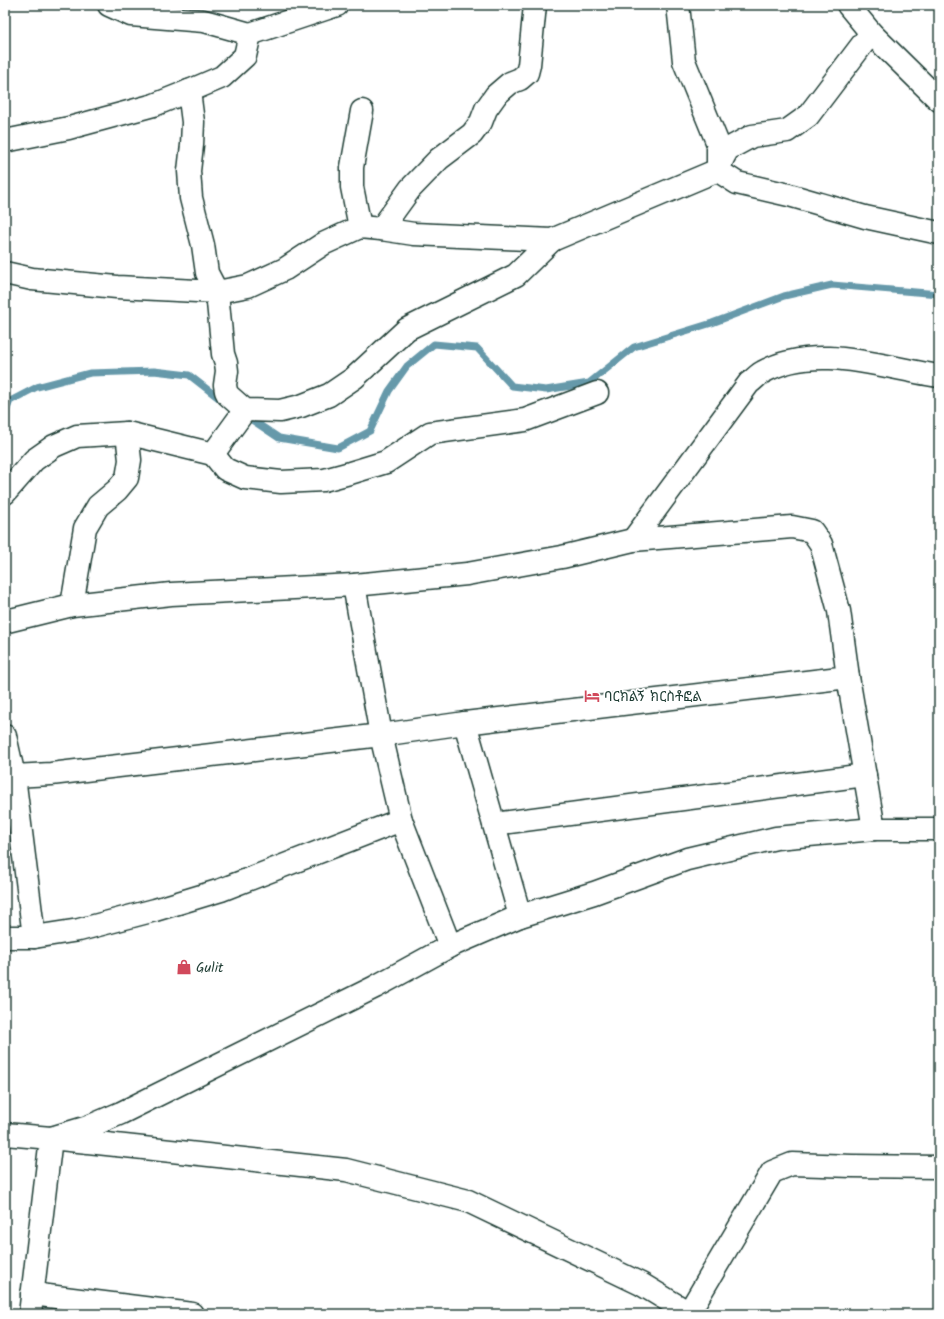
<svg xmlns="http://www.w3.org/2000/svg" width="944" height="1319" font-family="Kalam,'Noto Sans Ethiopic',sans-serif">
  <rect width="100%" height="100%" fill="#fff"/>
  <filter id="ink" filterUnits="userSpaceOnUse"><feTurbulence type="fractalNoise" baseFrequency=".025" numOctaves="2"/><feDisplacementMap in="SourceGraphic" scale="8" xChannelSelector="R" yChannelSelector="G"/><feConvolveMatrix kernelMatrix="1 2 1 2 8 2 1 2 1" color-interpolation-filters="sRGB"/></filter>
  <g filter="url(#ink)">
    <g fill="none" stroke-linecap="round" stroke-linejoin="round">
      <!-- stream -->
      <g stroke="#69a" stroke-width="7">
        <path d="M5 414 10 401 37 387 90 373 154 371 189 375 225 403"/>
        <path d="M246 416 279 438 338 448 370 431 389 391 407 366 434 344 477 348 512 386 546 390 589 383 634 347 712 323 784 296 832 285 939 294"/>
      </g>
      <!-- minor casing -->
      <g stroke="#1f3d34" stroke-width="25">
        <g id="minor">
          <path d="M109 5 131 15 204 21 250 34 337 5"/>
          <path d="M678 5 684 61 718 144V170L723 174 737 183 789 195 865 217 939 233"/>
          <path d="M848 5 871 33 939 100"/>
          <path d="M189 91 193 122 192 145 189 171 191 198 203 245 207 273 217 292 223 354 226 363 227 371 225 385 226 391 228 395 245 410 280 411 301 406 329 395 354 378 407 329 516 275 552 240"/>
          <path d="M5 141 69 128 154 105 189 91 222 77 245 56 250 34"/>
          <path d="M360 227 352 187V167L362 111"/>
          <path d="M381 229 410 189 439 159 472 134 481 122 486 109 496 95 510 83 520 79 527 73 529 65 535 5"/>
          <path d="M5 273 32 279 117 287 217 292 248 286 285 269 323 244 360 227 381 229 414 234 552 240 718 170 723 158 728 149 752 136 787 131 808 116 871 33"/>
          <path d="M213 454 225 469 245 478 281 482 324 480 350 473 386 462 430 433 525 420 597 393"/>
          <path d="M5 493 34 460 54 446 77 436 127 433 213 454 245 410"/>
          <path d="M633 540 749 383C754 380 758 374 763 372 816 342 884 368 939 376"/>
          <path d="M72 605 85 528 98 506 117 490 127 478 130 460 127 433"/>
          <path d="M5 622 7 621 72 605 171 594 354 585 467 574 562 557 633 540 792 527 812 531 821 544 839 611 848 677 465 723 381 735 51 774 14 776 5 736"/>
          <path d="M848 677 874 829"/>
          <path d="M465 723 520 916"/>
          <path d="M14 776 34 937"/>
          <path d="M401 820 450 946"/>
          <path d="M494 824 865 775"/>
          <path d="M5 937H34L79 930 155 910 221 890 401 820 381 735 354 585"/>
          <path d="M5 1134 51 1138 30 1314"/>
          <path d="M32 1294 192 1314"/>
          <path d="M689 1313 641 1284 468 1201 346 1170 51 1138 88 1127 121 1113 375 987 450 946 520 916 594 893 687 859 776 838 874 829H939"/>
          <path d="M688 1314 772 1172 792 1164 852 1166 939 1167"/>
        </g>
      </g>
      <!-- minor -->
      <use href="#minor" stroke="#fff" stroke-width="22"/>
    </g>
  </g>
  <!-- icons -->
  <defs>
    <g id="hotel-bare" transform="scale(1.2)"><path d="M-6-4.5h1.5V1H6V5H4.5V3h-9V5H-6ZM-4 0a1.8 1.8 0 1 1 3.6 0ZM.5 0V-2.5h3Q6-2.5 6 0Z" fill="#d1495b" stroke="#fff" stroke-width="2.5" paint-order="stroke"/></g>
    <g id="shop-bare" transform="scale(1.2)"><path d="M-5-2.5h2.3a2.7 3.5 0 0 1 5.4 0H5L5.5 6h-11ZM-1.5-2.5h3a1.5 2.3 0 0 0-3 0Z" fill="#d1495b" stroke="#fff" stroke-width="2.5" paint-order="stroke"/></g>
  </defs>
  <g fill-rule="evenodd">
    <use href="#hotel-bare" x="592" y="696"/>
    <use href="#shop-bare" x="184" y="967"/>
  </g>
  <g text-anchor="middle" stroke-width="3.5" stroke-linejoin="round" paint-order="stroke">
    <!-- poi labels -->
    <g font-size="14" fill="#1f3d34" stroke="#fff" text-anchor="start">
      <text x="604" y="701">ባርክልኝ ክርስቶፎል</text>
      <text x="196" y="972">Gulit</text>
    </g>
  </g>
  <!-- margin -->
  <rect width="944" height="1319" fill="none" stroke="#fff" stroke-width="20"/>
  <rect x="10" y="10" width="924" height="1299" fill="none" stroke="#1f3d34" stroke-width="1.5" filter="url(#ink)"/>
</svg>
